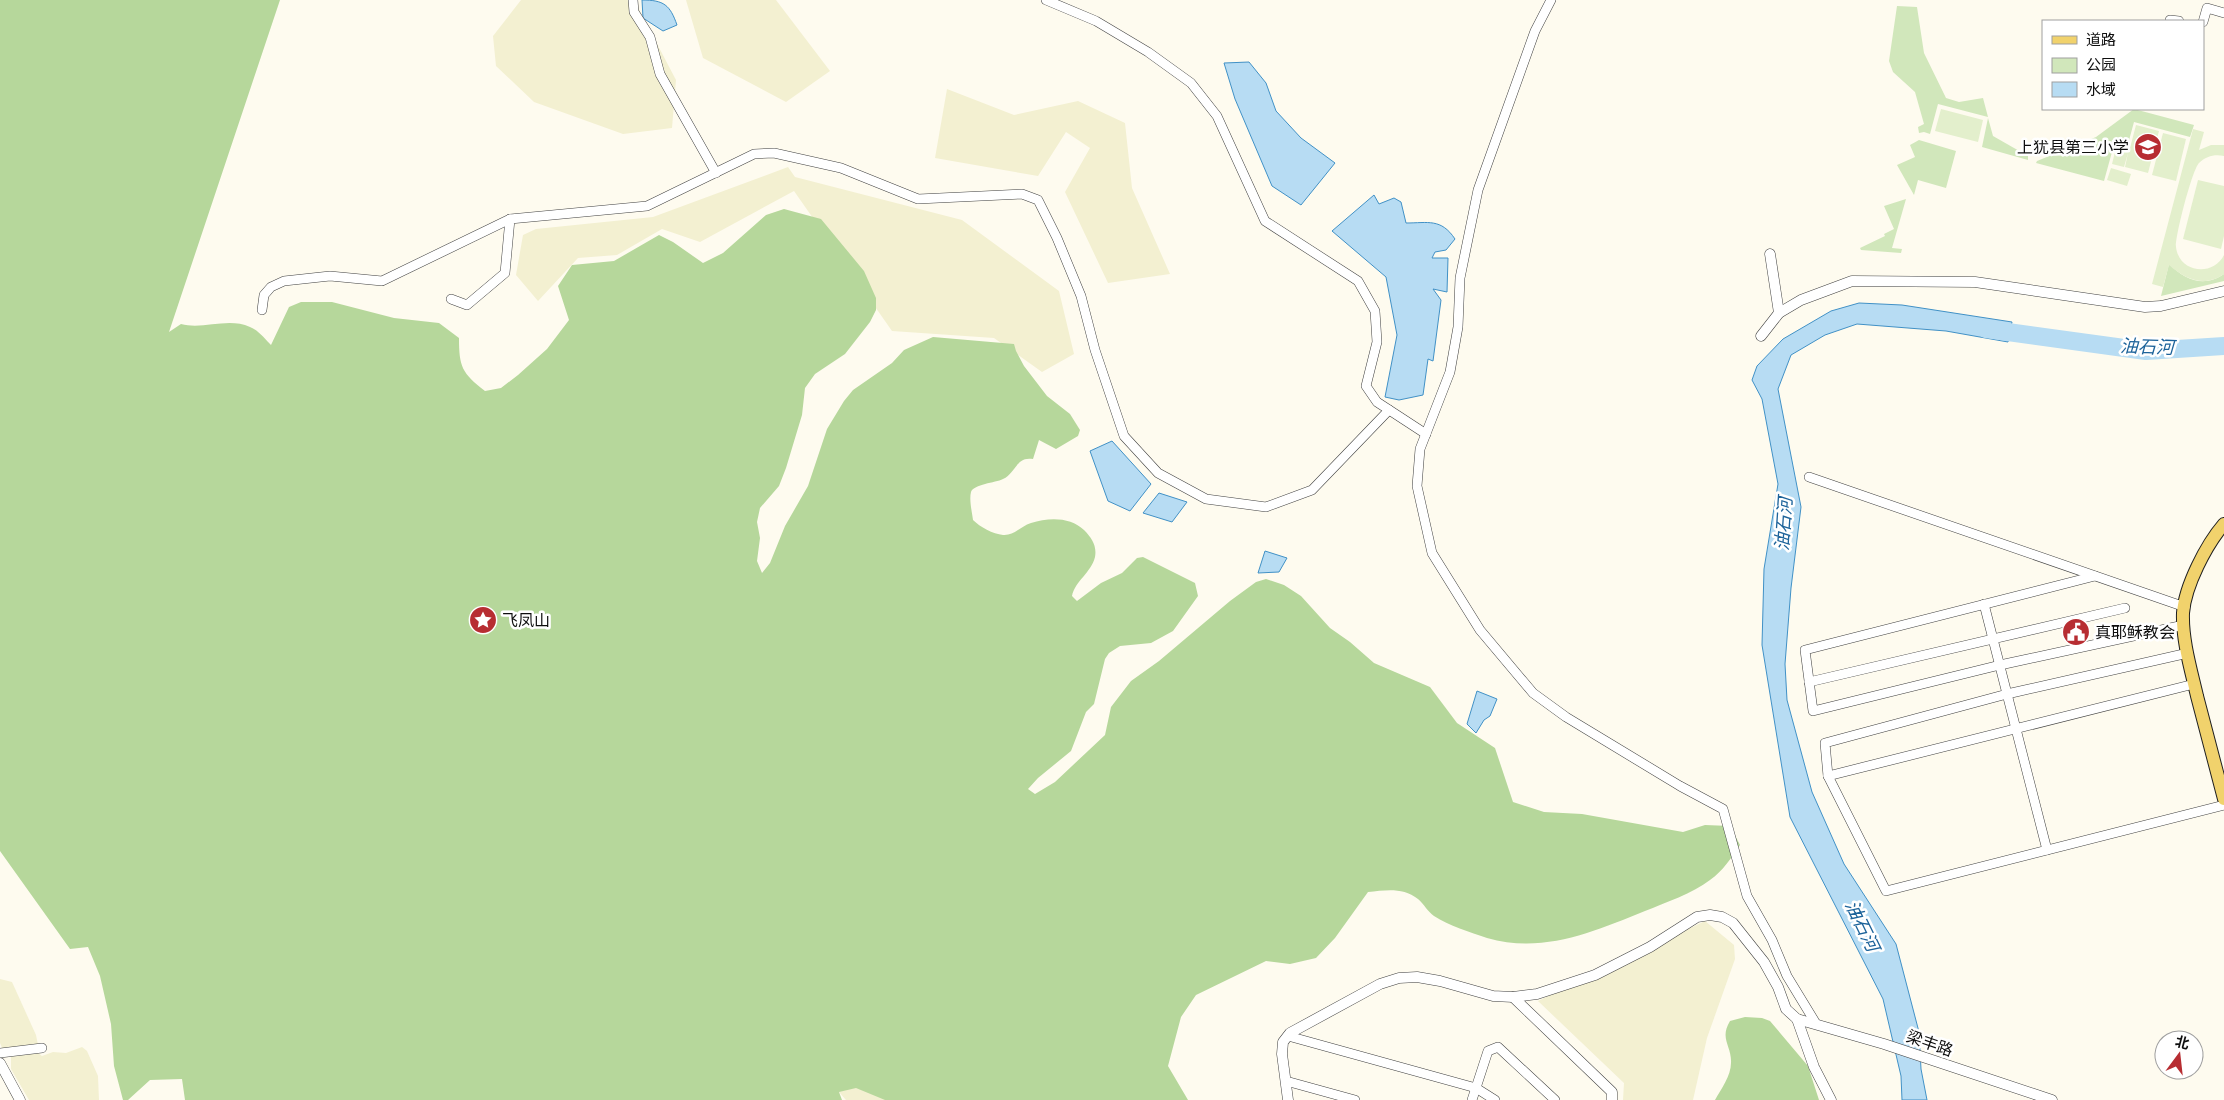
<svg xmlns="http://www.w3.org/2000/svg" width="2224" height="1100" font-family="'Zilla Slab','Noto Sans SC',serif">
  <rect width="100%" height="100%" fill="#fefbef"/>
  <!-- farmland -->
  <g fill="#f3f0d1">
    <path d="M521 0H634L676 80 672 128 623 134 534 102 496 66 493 36Z"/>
    <path d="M686 0H776L830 71 786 102 703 58Z"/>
    <path d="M947 89 1014 115 1078 101 1125 123 1132 188 1170 274 1108 283 1065 192 1090 148 1066 132 1038 176 935 158Z"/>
    <path d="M788 167 795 177 962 220 1059 291 1074 354 1042 372 994 338 892 331 794 191 700 242 662 229 617 255 578 258 538 301 516 275 523 235 536 229 653 217Z"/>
    <path d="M1705 921 1734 945 1735 959 1707 1038 1693 1100H1623L1624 1083 1538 1001Z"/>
    <path d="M0 979 12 982 36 1035 38 1045 4 1052 0 1043Z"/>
    <path d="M82 1047 87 1051 98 1076 99 1100H29L11 1069V1057L38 1053 42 1056 53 1052 66 1053Z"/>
    <path d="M832 1084 856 1087 891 1100H846Z"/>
  </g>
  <!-- green -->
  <g fill="#d1e7bb">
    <path d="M1897 6 1917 7 1924 53 1946 98 1959 102 1983 98 1988 117 1938 104 1930 134 1924 132 1919 133 1918 127 1924 124 1915 92 1893 72 1889 61Z"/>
    <path d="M2134 109 2194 125 2190 137 2134 122 2128 144 2115 141 2104 181 2036 163 2037 161 2096 137Z"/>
    <path d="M1988 118 1993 136 2028 156V160L1982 147Z"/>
    <path d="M1919 140 1956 151 1946 188 1918 180 1914 195 1897 165 1915 157 1910 145Z"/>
    <path d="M1906 199 1892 248 1902 249 1901 253 1861 250 1860 248 1885 236 1884 234 1894 229 1884 206Z"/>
    <path d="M2169 264C2185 280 2204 288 2224 274V281L2161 296Z"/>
  </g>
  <!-- forest -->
  <g fill="#b6d79b">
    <path d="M0 0H280L169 332 181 324C203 330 228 317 250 327 258 330 265 339 271 345L289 307 301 302H332L394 318 439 323 459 338C459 367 462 373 485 391L501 388 518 375 547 349 569 320 558 286 572 265 614 261 659 235 673 242 703 263 723 253 766 215 784 209 821 219 864 271 876 298V310L870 322 845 354 815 374 805 388 802 415 786 468 779 486 760 508 757 522 760 538 757 561 762 573 770 563 785 526 808 486 827 429 844 401 853 390 892 363 904 350 933 337 1014 344 1016 351 1024 366 1047 396 1070 414 1080 430 1078 436 1056 449 1039 440 1033 459C1016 456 1016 473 1003 479 995 483 974 484 971 492 969 500 972 512 973 520 980 527 993 534 1003 535 1014 536 1021 526 1031 523 1049 517 1071 517 1084 530 1092 538 1097 546 1095 557 1091 573 1075 581 1072 596L1077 601 1101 583 1122 573 1137 558 1143 557 1195 583 1198 596 1173 631 1151 643 1120 646 1109 653 1105 659 1094 704 1086 712 1071 751 1038 778 1028 789 1035 794 1055 782 1105 735 1111 707 1131 681 1159 661 1230 601 1256 582 1266 579 1284 585 1301 596 1330 628 1350 642 1374 663 1430 687 1457 723 1495 748 1513 802 1544 812 1582 814 1683 832 1705 825 1730 826 1740 845C1731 858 1723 871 1710 880 1693 893 1665 903 1645 911 1593 932 1543 954 1487 938 1470 932 1449 926 1434 916 1428 912 1424 904 1418 899 1403 887 1386 890 1368 892L1335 938 1316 958 1290 964 1266 961 1196 995 1181 1017 1168 1066 1188 1100H885L856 1088 839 1092 842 1100H185L182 1079 150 1080 128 1100H123L114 1066 111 1024 100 976 88 947 70 949 0 851Z"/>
    <path d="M1745 1017 1762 1018 1770 1021 1808 1066 1819 1100H1715C1721 1089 1731 1076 1731 1063 1732 1046 1719 1039 1730 1021Z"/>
  </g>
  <!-- pitch -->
  <g fill="#e3efcc">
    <path d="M1941 109 1983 120 1978 142 1935 131Z"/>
    <path d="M2136 125 2159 131 2148 173 2125 167 2128 153 2124 167 2112 164 2117 144 2130 148Z"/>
    <path d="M2193 129 2204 132 2199 150 2211 145H2224V156C2215 154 2206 156 2199 163 2192 170 2175 237 2176 247 2179 273 2213 277 2224 255V274C2204 288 2185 279 2169 265L2163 287 2152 284Z"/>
    <path d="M2163 133 2186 139 2176 181 2152 175Z"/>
    <path d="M2111 168 2131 174 2127 186 2107 180Z"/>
    <path d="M2198 180 2224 186V236L2221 249 2183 239Z"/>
  </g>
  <!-- water -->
  <g fill="#b7dcf3" stroke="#4191c6">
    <path d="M642 0C664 0 670 5 677 25L663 31 643 18Z"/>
    <path d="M1249 62 1266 83 1276 111 1301 138 1335 163 1301 205 1272 186 1235 99 1224 63Z"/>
    <path d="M1374 195 1379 204 1394 198 1401 202 1406 223C1428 223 1441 218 1455 239L1446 250 1435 252 1432 258H1448L1447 292 1433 289 1441 300 1433 361 1428 359 1423 395 1399 400 1385 397 1397 335 1386 277 1332 231Z"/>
    <path d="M1859 303 1902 305 2012 322 2008 342 1946 331 1857 324 1825 335 1791 355 1778 389 1801 507 1791 588 1785 664 1787 700 1812 792 1844 864 1896 944 1919 1032 1921 1069 1927 1100H1902L1901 1076 1883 999 1790 817 1762 645 1764 569 1778 484 1762 399 1752 380 1757 366 1783 339 1831 311Z"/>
    <path d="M1112 441 1151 484 1130 511 1108 501 1090 451Z"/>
    <path d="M1159 493 1187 502 1172 522 1143 513Z"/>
    <path d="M1265 551 1287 558 1279 572 1258 573Z"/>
    <path d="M1477 691 1497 699 1490 716 1484 720 1476 733 1467 724Z"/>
  </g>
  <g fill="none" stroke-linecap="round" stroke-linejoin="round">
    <!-- river -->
    <path stroke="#b7dcf3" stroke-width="18" d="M1986 329 2146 351 2224 346"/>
    <!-- minor casing -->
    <g stroke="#414141" stroke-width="10">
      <g id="minor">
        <path d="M633 0 634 12 650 37 660 74 716 173"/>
        <path d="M1046 0 1096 21 1148 52 1191 83 1217 116 1265 221 1358 281 1375 311 1377 342 1366 386 1377 402 1426 434"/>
        <path d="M1551 0 1535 31 1478 190 1460 278 1458 327 1450 372 1420 449 1417 486 1432 553 1480 630 1533 693 1566 717 1680 786 1723 809 1747 896 1772 940 1787 976 1815 1022"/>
        <path d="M2170 20 2179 21"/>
        <path d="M2203 22 2207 8 2224 13"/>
        <path d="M451 299 467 305 505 273 510 219 647 206 754 154 774 153 841 168 918 199 1022 194 1038 200 1057 238 1081 296 1095 350 1124 436 1158 473 1206 499 1266 507 1312 490 1389 410"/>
        <path d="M262 310 264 295 271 287 284 281 330 276 382 281 510 219"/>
        <path d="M1809 477 2185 607"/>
        <path d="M2095 576 1805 650 1813 711 2000 665 2184 625"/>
        <path d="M1984 604 2047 850"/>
        <path d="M2188 653 2007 694 1825 743 1828 776 1886 891 2224 805"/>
        <path d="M1809 682 2125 608"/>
        <path d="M1828 776 2194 684"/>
        <path d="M1288 1036 1476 1088 1495 1100"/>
        <path d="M0 1053 42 1048"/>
        <path d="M1286 1081 1355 1100"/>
        <path d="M1472 1100 1488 1051 1498 1047 1555 1100"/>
      </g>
    </g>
    <!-- tertiary casing -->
    <g stroke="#414141" stroke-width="11">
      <g id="tertiary">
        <path d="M1770 254 1779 313"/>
        <path d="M1761 336 1779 313 1801 300 1852 281 1975 282 2145 307 2161 306 2224 291"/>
        <path d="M1513 997 1612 1092V1100"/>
        <path d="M1797 1019 1884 1044 2052 1100"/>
        <path d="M0 1063 20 1100"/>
        <path d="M1288 1100 1282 1054 1283 1042 1290 1033 1380 984 1399 978 1417 977 1440 981 1493 996 1513 997 1537 994 1595 975 1650 947 1697 917 1710 915 1722 917 1733 923 1764 962 1778 987 1786 1009 1797 1019 1814 1067 1831 1100"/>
      </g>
    </g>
    <!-- primary casing -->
    <g stroke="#1f1f1f" stroke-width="14">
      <path id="primary" d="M2224 524C2206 545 2185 586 2183 613 2182 640 2191 670 2197 696 2206 730 2215 765 2224 799"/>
    </g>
    <!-- minor -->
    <use href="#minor" stroke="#fff" stroke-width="9"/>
    <!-- tertiary -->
    <use href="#tertiary" stroke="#fff" stroke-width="10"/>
    <!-- primary -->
    <use href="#primary" stroke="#f1d26c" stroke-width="12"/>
  </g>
  <!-- icons -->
  <defs>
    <g id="school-disc" transform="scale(1.4375)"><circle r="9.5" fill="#b72d32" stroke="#fff"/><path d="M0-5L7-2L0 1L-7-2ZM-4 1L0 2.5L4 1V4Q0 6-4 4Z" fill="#fff"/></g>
    <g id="sight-disc" transform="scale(1.4375)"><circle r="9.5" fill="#b72d32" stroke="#fff"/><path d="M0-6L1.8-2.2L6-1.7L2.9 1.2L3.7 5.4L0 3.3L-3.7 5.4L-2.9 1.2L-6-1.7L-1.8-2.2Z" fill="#fff"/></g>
    <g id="civic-disc" transform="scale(1.4375)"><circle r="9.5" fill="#b72d32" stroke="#fff"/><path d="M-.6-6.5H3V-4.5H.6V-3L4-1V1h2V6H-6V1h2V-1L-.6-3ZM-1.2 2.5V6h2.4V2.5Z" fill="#fff"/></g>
  </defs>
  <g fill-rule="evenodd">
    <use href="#school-disc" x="2148" y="147"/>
    <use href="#sight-disc" x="483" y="620"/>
    <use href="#civic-disc" x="2076" y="632"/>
  </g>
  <g text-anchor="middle" stroke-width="5" stroke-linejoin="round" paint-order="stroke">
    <!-- poi labels -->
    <g font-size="16" fill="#0e0e0e" stroke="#fff" text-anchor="start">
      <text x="2129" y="153" text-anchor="end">上犹县第三小学</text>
      <text x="502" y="626">飞凤山</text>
      <text x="2095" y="638">真耶稣教会</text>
    </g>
    <!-- street labels -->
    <g font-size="16" fill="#0e0e0e" stroke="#fff">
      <text transform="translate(1930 1043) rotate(19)" y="6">梁丰路</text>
    </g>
    <!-- water labels -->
    <g font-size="18" font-style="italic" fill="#1d639a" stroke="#fff">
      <text transform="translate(2147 347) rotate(2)" y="6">油石河</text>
      <text transform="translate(1784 524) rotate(-86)" y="6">油石河</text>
      <text transform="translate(1862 926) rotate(64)" y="6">油石河</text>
    </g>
  </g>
  <!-- legend -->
  <rect x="2042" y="20" width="162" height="90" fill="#ffffff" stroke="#9f9f9f"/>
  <rect x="2052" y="36" width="25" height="8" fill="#f1d26c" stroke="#9f9f9f"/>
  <text x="2086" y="45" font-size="15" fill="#0e0e0e">道路</text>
  <rect x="2052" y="58" width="25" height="15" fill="#d1e7bb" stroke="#9f9f9f"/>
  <text x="2086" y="70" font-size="15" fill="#0e0e0e">公园</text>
  <rect x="2052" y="82" width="25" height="15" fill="#b7dcf3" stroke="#9f9f9f"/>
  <text x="2086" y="95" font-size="15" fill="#0e0e0e">水域</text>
  <!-- north arrow -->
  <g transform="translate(2179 1055) rotate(15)"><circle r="24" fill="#ffffff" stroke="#9f9f9f"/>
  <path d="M0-4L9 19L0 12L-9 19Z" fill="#b72d32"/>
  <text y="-8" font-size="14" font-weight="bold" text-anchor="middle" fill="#0e0e0e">北</text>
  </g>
</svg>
